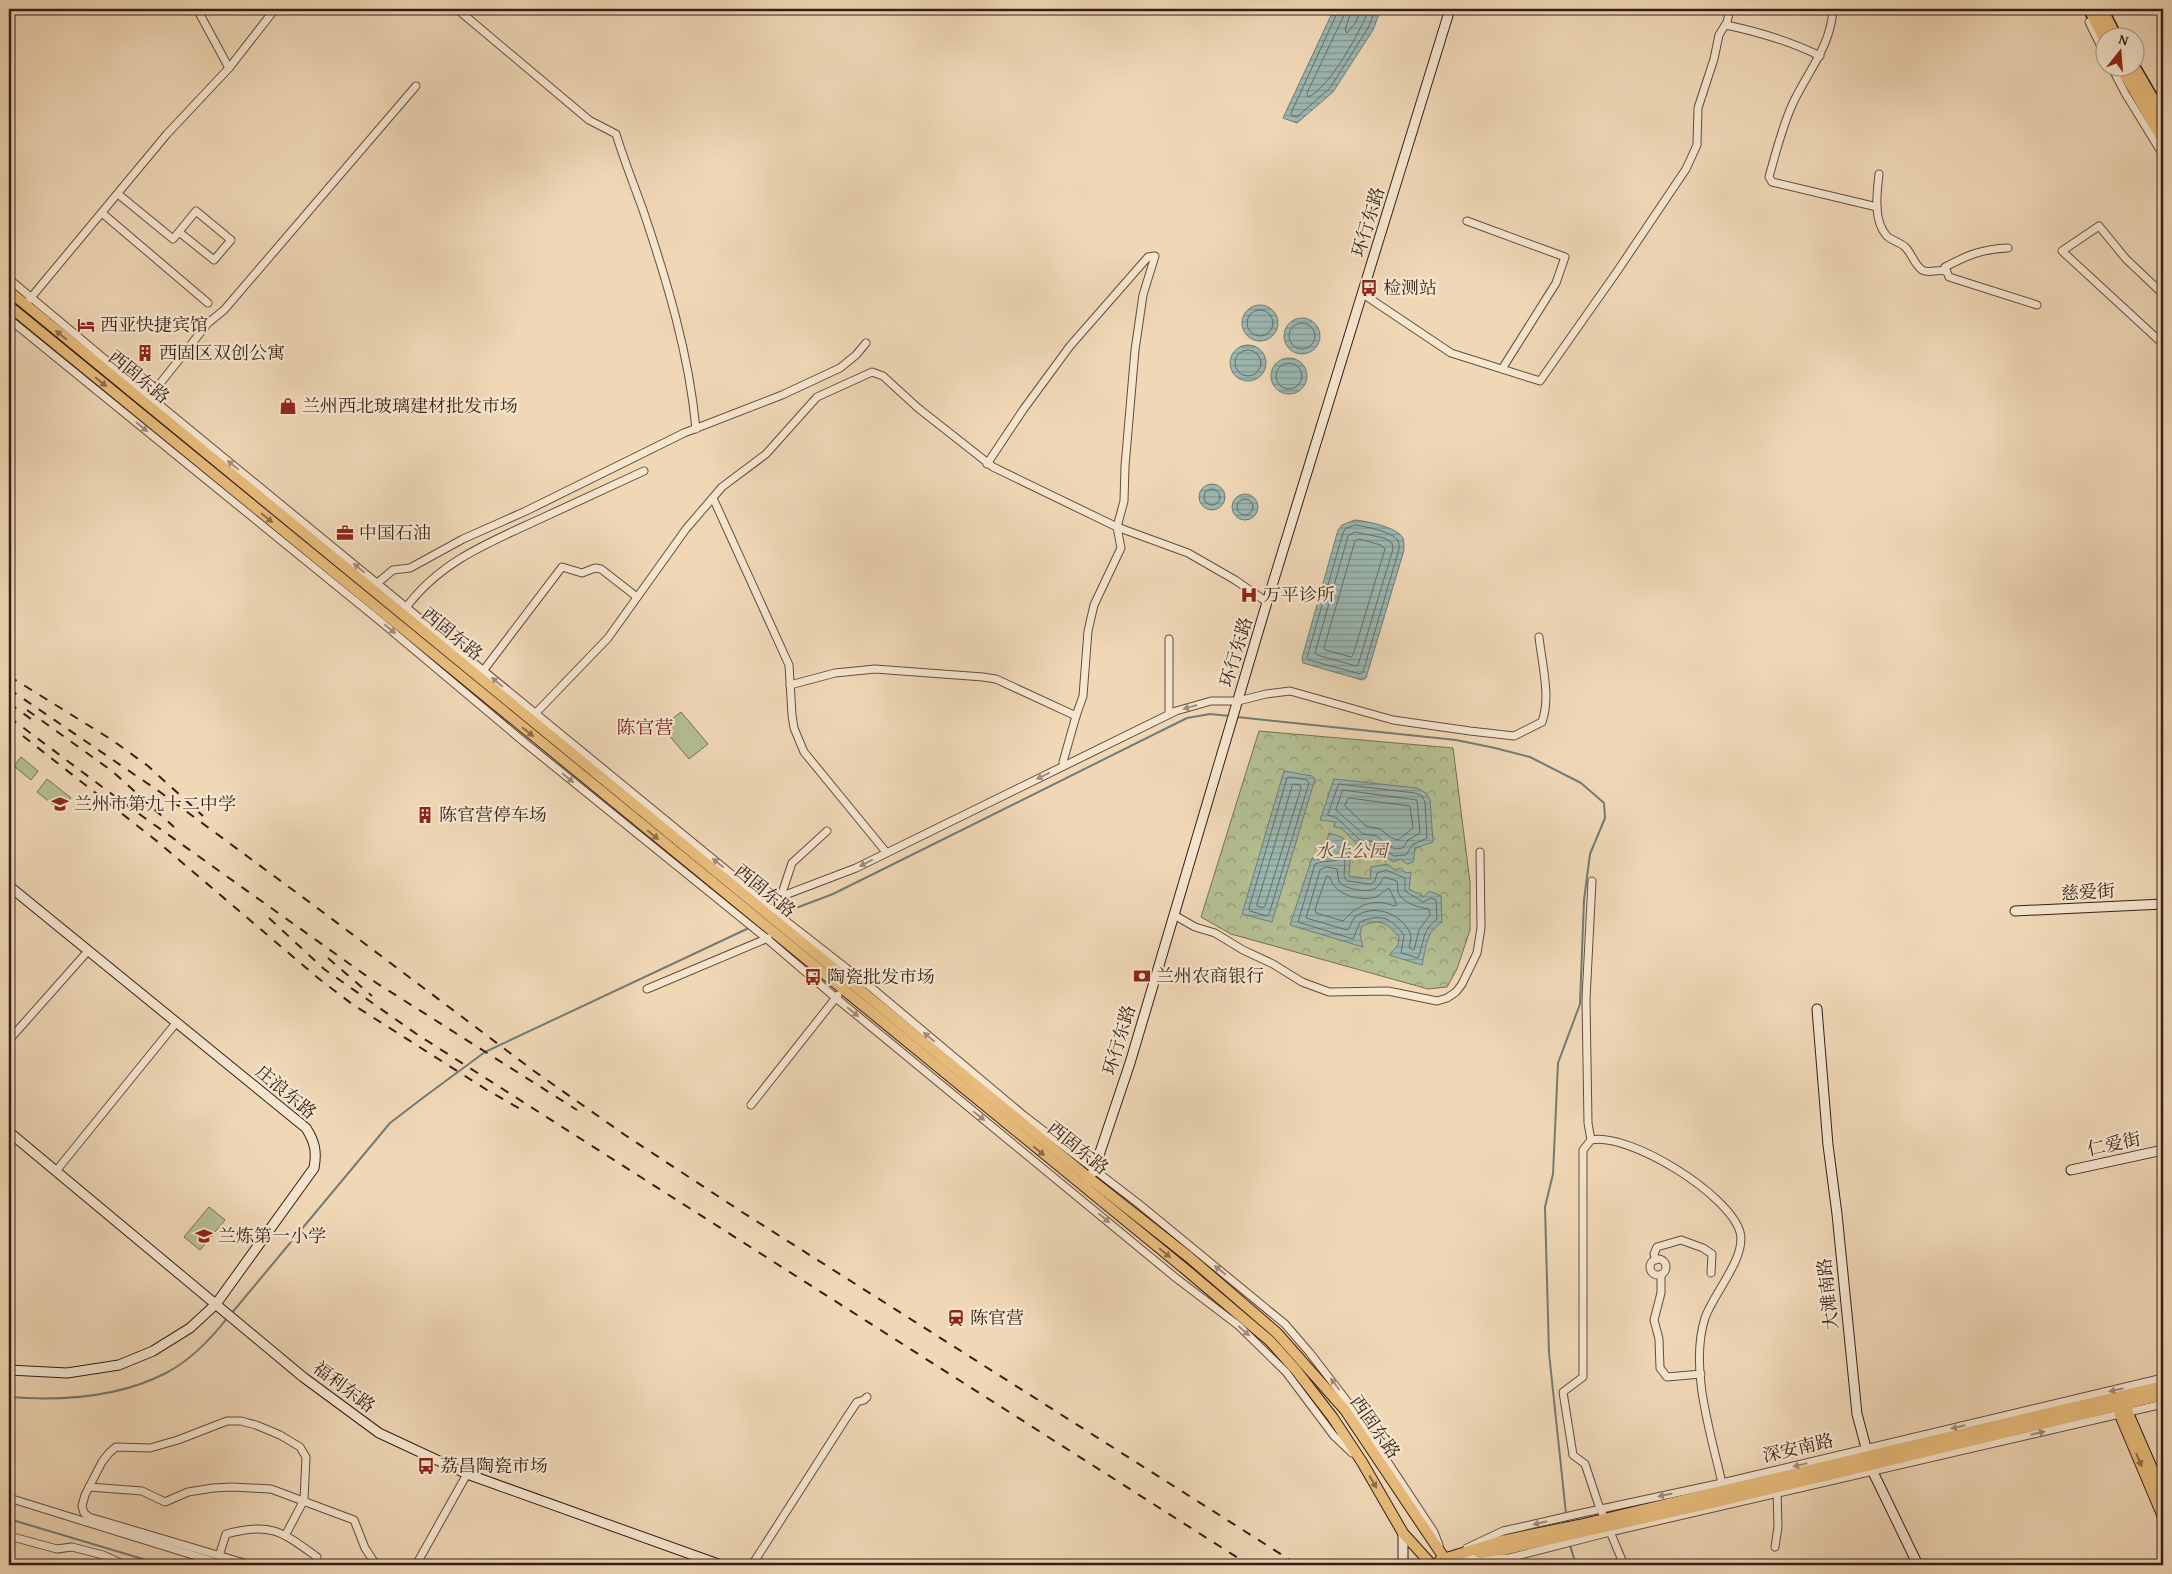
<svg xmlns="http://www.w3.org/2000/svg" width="2172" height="1574" font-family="'Gentium Book Plus','Noto Serif SC',serif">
  <defs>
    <pattern id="park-crowns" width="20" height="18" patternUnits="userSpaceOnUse" patternTransform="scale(1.25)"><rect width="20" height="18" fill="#b4c093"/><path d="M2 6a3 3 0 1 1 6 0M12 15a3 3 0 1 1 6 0" fill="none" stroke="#939b77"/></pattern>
    <pattern id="water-rules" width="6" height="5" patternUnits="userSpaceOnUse" patternTransform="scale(1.25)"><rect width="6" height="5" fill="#9bb9b4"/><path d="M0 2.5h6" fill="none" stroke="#7f9691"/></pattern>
  </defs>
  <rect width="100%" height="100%" fill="#f0d8b7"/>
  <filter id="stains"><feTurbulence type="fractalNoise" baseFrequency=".004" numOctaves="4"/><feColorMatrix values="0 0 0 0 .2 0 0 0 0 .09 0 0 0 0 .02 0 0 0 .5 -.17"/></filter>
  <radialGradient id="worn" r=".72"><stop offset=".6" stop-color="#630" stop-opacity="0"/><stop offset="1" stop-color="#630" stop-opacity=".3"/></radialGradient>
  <!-- park -->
  <path fill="url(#park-crowns)" stroke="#756f54" d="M1259 731 1453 748 1470 882V930L1457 969 1447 987 1428 989 1231 934 1201 917Z"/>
  <!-- pitch -->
  <g fill="#b4c093" stroke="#756f54">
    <path d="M681 712 708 744 689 759 662 727Z"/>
    <path d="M21 757 38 771 31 780 14 766Z"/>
    <path d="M47 779 71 798 61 811 37 792Z"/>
    <path d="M209 1207 225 1220 200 1250 184 1237Z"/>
  </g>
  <!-- water -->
  <g fill="url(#water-rules)" stroke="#737b74">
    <path d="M1334 9H1381L1373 30 1333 92 1297 123 1283 118Z"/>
    <circle cx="1260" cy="323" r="18"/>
    <circle cx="1302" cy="336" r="18"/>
    <circle cx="1248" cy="363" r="18"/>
    <circle cx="1289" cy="376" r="18"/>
    <circle cx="1212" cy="497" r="13"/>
    <circle cx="1245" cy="507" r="13"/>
    <path d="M1355 520C1366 521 1397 527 1403 538 1404 541 1404 547 1404 550L1366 678 1362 680 1303 663 1302 658 1338 530 1342 525Z"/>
    <path d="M1284 771 1312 776 1315 779 1272 922 1242 914Z"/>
    <path d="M1334 779 1417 788 1426 793 1430 800 1433 842 1415 848 1413 862 1407 864 1401 859 1393 862 1386 856 1378 859 1372 853 1373 846 1358 845 1341 828 1334 827 1335 822 1320 820Z"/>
    <path d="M1329 833 1342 837 1351 847 1349 876 1370 879 1371 867 1387 864 1395 870 1401 868 1406 873 1411 872 1409 889 1424 897 1429 891 1441 896 1442 922C1426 931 1426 948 1422 965L1389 955 1398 945 1399 937C1387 923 1381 918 1362 926L1360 934 1363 947 1290 925 1312 858 1322 857Z"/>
  </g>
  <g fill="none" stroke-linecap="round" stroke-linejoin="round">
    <!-- shore -->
    <g stroke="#686c64" stroke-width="1">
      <path d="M1339 9 1291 113 1292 116 1297 117 1330 88 1368 28 1376 9"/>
      <path d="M1345 9 1344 15 1307 93 1308 97C1328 90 1362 29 1369 9"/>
      <path d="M1352 9 1345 30 1347 33 1356 22 1361 9"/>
      <circle cx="1260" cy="323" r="13"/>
      <circle cx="1302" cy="336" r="13"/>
      <circle cx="1248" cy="363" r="13"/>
      <circle cx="1289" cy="376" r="13"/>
      <circle cx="1212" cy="497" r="8"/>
      <circle cx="1245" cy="507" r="8"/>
      <path d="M1355 525C1364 526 1394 532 1398 541 1399 542 1399 548 1399 549L1363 672 1360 674 1309 660 1307 657 1343 533 1345 529Z"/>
      <path d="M1355 532 1384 538 1392 543 1393 549 1358 665 1356 666 1317 655 1315 653 1348 536Z"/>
      <path d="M1359 539 1381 545 1385 549 1353 655 1351 657 1326 650 1324 648 1355 541Z"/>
      <path d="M1290 777 1307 780 1309 783 1269 914 1267 916 1250 911 1249 908 1287 778Z"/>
      <path d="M1294 784 1300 785 1301 788 1265 906 1262 908 1257 906V904L1292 786Z"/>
      <path d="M1339 784 1415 793 1422 796 1425 802 1427 838 1412 845 1406 855 1394 856 1386 851 1379 852 1375 842 1360 840 1337 818 1328 815Z"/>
      <path d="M1343 790 1417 800 1420 833 1408 840 1403 848 1395 849 1385 844 1377 836 1363 834 1336 810Z"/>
      <path d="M1349 798 1410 806 1413 828 1398 840 1390 837 1380 829 1366 826 1345 806Z"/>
      <path d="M1342 858 1345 860 1344 876 1347 881 1371 884 1375 881 1377 873 1386 870 1405 878V891L1423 902 1431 898 1436 900 1437 919C1421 932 1425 940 1418 958L1401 953 1404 935C1391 918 1381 913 1360 922L1353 939 1298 922 1315 864C1325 860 1333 863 1342 858Z"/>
      <path d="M1327 867 1337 869 1339 882C1345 889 1366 893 1374 889 1380 886 1381 880 1384 877L1397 881C1398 885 1397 888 1398 892 1402 903 1420 908 1429 909L1430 915 1419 930 1414 950 1409 948C1410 943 1412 937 1410 933 1401 913 1373 903 1355 917 1351 921 1351 927 1347 930L1306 918 1320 870Z"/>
      <path d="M1327 876 1330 877C1334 895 1360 902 1376 897 1381 895 1384 890 1389 888L1397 905 1394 906C1373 897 1356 906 1343 921L1316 913 1315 910Z"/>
    </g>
    <!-- stream -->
    <g stroke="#737b74" stroke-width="2">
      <path d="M1237 717 1456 740 1495 748 1530 757 1581 783 1604 803 1605 818 1590 854 1584 900 1580 1004 1558 1063 1553 1174 1545 1207 1549 1353 1567 1523"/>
      <path d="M780 914 833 894 1187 718 1210 714 1230 716"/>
      <path d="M231 1314 390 1123 424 1097 485 1052 751 927"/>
      <path d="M9 1397C61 1401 118 1398 166 1373 191 1360 211 1339 228 1317"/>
      <path d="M9 1519 163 1565"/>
      <path d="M1570 1545 1576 1565"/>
    </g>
    <!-- street casing -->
    <g stroke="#644c3d" stroke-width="9">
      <g id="street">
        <path d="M197 9 229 68"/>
        <path d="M457 9 589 120 616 134C624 160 634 185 643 210 667 281 689 354 696 429"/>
        <path d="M1833 9C1831 46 1808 71 1793 103 1782 127 1776 152 1769 177L1772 182 1877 207"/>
        <path d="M2089 22 2104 53"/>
        <path d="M1726 25C1759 32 1790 41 1820 56"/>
        <path d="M2112 68 2125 93 2163 155"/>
        <path d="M1879 174C1877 193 1873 219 1886 235 1891 241 1901 242 1906 248 1912 254 1914 264 1922 270 1929 274 1937 269 1945 271"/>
        <path d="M118 194 173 239 196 211 231 240 214 260 179 232"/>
        <path d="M102 213 208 303"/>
        <path d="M1467 221 1565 257 1556 283 1502 369"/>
        <path d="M2008 248C1982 249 1968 255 1945 267L1949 277 2037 305"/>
        <path d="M9 279 150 397 741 882 763 903 873 989 1022 1114 1139 1204 1285 1324 1310 1353 1350 1405 1434 1532 1439 1545"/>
        <path d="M1363 294 1451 353 1540 381 1616 273 1686 169 1697 145 1698 108 1714 59 1719 35 1727 22 1730 9"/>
        <path d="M2163 294 2126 259 2099 226 2062 251 2163 344"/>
        <path d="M29 300 167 134 229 68 275 9"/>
        <path d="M9 319 380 621 524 742 766 938 836 998 1176 1278 1239 1326 1286 1372 1334 1436 1352 1453"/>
        <path d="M147 400 208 323 224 310 416 86"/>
        <path d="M713 498 789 665 792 715 794 728 804 752 886 852"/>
        <path d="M375 585 393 570 410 568 463 539 526 511 684 433 782 395 840 368 856 355 866 343"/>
        <path d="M405 609C439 562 488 543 540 519 574 503 609 487 644 471"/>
        <path d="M1169 639V714"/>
        <path d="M483 671 562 567 582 573 595 568 601 569 637 597"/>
        <path d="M790 685 835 673 875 669 983 677 996 679 1076 716 1083 696 1088 631 1094 605 1121 548 1117 527 1124 501 1125 466 1135 350 1143 295 1155 256 1148 257 1070 346 1023 410 987 464"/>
        <path d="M532 717 608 638 686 529 722 487 766 454 817 397 872 372 883 376 918 408 993 467 1117 527 1188 553 1235 580 1267 602"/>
        <path d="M1063 762 1076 716"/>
        <path d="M781 896 792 863 827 831"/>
        <path d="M759 905 856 868 1176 711 1211 701H1238L1266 694 1290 691 1393 720 1470 731 1514 736 1542 722C1551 697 1542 664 1539 637"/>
        <path d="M1174 915 1195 927 1215 933 1243 950 1273 964 1302 982 1329 992 1388 991 1437 1001 1447 998 1456 992 1462 984 1477 953 1481 928 1480 852"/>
        <path d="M647 989 768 938"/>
        <path d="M9 1040 88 951"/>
        <path d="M751 1105 838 995"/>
        <path d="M1591 1140 1588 1123 1586 999 1592 881"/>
        <path d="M56 1171 176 1023"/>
        <circle cx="1658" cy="1267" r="8"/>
        <path d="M1656 1260 1654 1254 1657 1247 1681 1240 1703 1248 1712 1254 1711 1273"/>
        <path d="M1661 1275V1293L1654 1320 1659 1339 1660 1368 1667 1377 1701 1374"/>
        <path d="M89 1487 142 1491 165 1502 188 1492 213 1488 232 1487 271 1489 354 1520 365 1548 376 1565"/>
        <path d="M9 1498 225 1565"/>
        <path d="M1578 1514 1722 1483 2163 1378"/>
        <path d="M9 1536 57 1549 72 1547 103 1555 125 1565"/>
        <path d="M1775 1547 1778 1527 1777 1490"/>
        <path d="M1467 1548 1503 1531"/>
        <path d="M219 1556 226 1534C271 1522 281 1531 317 1557"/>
        <path d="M1454 1558H1509L1610 1532 2163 1404"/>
        <path d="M251 1565 89 1517 84 1513 82 1506 85 1495 102 1462 109 1453 116 1447 150 1448 178 1440 227 1421H241L256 1425 280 1435 300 1447 306 1457 304 1500 286 1534"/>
        <path d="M416 1565 467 1474"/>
        <path d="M752 1565 845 1420 857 1402 864 1400 867 1397"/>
        <path d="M1624 1565 1598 1503 1585 1464 1573 1455 1563 1392 1583 1377V1150L1591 1140C1629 1132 1729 1194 1740 1232 1747 1257 1713 1294 1705 1318 1689 1368 1711 1434 1722 1483"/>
      </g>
    </g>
    <!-- secondary casing -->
    <g stroke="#361e14" stroke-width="11">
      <g id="secondary">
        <path d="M9 886 306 1128C315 1142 317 1152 314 1168L216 1304 190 1328 153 1351 119 1365 67 1373 9 1370"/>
        <path d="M2015 911 2163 904"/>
        <path d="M1817 1009 1828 1145 1837 1214 1857 1414 1872 1470 1918 1565"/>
        <path d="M9 1132 303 1377 379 1433 467 1474 721 1565"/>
        <path d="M2071 1170 2163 1150"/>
        <path d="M1086 1183 1094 1170 1130 1063 1267 602 1450 9"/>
        <path d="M1403 1533V1565"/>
      </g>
    </g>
    <!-- primary casing -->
    <g stroke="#361e14" stroke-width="12">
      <g id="primary">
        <path d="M9 291 1089 1178 1189 1257 1277 1333 1345 1410 1449 1565"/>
        <path d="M9 306 1185 1269 1270 1341 1296 1370 1333 1418 1362 1462 1403 1533 1432 1565"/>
        <path d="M2126 1400 2128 1413 2163 1494"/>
        <path d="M2116 1401 2120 1415 2163 1517"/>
        <path d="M1480 1553 1507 1549 1716 1502 2163 1395"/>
        <path d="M1440 1560 1505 1540 1579 1525 2163 1386"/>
      </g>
    </g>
    <!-- highway casing -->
    <g stroke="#361e14" stroke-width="15">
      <g id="highway">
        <path d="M2090 9 2105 38"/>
        <path d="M2101 9 2116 38"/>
        <path d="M2122 68 2163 138"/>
        <path d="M2134 68 2163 118"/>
      </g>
    </g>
    <!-- street -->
    <use href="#street" stroke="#f5e6d0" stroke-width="7"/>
    <!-- secondary -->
    <use href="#secondary" stroke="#f5e6d0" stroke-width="9"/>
    <!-- primary -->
    <use href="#primary" stroke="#e8bc7c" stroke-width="10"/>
    <!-- highway -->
    <use href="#highway" stroke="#e8bc7c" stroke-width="12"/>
    <!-- rail -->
    <g stroke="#361e14" stroke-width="2" stroke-dasharray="9 9" stroke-linecap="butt">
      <path d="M9 676 112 740 148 766 203 816"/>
      <path d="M9 689 160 792 312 904 534 1071 625 1135 742 1212 1298 1565"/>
      <path d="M9 703 31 719"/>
      <path d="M27 710 112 771 174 827"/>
      <path d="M9 717 121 801 375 982 577 1110"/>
      <path d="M23 736 158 842 318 978 352 1004 487 1090 522 1110"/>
      <path d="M269 918 324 969 418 1035 1249 1565"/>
      <path d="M328 958 372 996"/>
    </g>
    <!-- street-bridge casing -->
    <g stroke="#644c3d" stroke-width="9" stroke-linecap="butt">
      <path id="street-bridge" d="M1503 1531 1578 1514"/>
    </g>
    <!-- street-bridge -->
    <use href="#street-bridge" stroke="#f5e6d0" stroke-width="7"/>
  </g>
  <!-- one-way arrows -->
  <defs><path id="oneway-solid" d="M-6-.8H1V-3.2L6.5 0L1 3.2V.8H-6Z" transform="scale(1.25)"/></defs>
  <g fill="#8f6d48">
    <use href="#oneway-solid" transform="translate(61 335) rotate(-141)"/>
    <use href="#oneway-solid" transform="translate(101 382) rotate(39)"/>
    <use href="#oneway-solid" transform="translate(267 518) rotate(39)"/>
    <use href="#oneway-solid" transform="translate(528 732) rotate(39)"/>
    <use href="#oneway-solid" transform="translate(653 835) rotate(39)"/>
    <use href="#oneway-solid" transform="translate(1039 1151) rotate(39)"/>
    <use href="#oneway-solid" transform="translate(1165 1253) rotate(39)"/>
    <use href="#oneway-solid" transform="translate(2139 1460) rotate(67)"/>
    <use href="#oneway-solid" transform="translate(1373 1482) rotate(60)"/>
  </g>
  <g fill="#9f8c7b">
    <use href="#oneway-solid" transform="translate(142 427) rotate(39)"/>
    <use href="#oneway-solid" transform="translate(233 465) rotate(-141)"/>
    <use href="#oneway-solid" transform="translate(359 568) rotate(-140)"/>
    <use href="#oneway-solid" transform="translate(390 629) rotate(40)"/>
    <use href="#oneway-solid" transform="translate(497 682) rotate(-140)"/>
    <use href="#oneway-solid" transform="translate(1190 707) rotate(164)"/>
    <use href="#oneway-solid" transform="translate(1043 776) rotate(154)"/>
    <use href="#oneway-solid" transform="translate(568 778) rotate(39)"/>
    <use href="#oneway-solid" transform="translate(718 863) rotate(-141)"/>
    <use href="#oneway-solid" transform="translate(866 863) rotate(153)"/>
    <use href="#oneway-solid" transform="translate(853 1012) rotate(39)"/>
    <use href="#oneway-solid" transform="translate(929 1037) rotate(-140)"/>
    <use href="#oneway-solid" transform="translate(979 1116) rotate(39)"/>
    <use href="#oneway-solid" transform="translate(1104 1218) rotate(40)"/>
    <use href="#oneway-solid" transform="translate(1220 1270) rotate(-141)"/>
    <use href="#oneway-solid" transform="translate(1244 1331) rotate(41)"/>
    <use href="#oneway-solid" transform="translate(1335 1384) rotate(-127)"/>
    <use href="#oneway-solid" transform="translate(2116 1390) rotate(167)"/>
    <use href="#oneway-solid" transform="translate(1958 1427) rotate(167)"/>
    <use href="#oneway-solid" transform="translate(2038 1433) rotate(-13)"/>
    <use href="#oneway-solid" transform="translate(1800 1465) rotate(167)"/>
    <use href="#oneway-solid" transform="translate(1665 1495) rotate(168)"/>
    <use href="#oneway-solid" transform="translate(1540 1523) rotate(167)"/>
  </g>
  <!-- icons -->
  <defs>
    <g id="bus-bare" transform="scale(1.35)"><path d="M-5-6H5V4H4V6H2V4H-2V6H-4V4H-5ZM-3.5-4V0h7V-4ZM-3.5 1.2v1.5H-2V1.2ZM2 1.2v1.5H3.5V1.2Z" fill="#8f2418" stroke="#f5e6d0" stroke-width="2.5" paint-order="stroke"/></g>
    <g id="hotel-bare" transform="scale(1.35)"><path d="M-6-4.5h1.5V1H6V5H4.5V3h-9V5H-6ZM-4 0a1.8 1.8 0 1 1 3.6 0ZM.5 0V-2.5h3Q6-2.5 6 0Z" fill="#8f2418" stroke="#f5e6d0" stroke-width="2.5" paint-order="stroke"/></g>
    <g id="building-bare" transform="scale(1.35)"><path d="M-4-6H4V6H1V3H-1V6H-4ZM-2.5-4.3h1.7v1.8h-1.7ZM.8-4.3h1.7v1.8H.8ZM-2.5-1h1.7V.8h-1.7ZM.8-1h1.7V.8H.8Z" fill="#8f2418" stroke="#f5e6d0" stroke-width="2.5" paint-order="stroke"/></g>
    <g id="shop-bare" transform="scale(1.35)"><path d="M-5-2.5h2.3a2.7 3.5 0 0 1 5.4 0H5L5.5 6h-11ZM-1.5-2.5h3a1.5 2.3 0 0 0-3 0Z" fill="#8f2418" stroke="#f5e6d0" stroke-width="2.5" paint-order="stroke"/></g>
    <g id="office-bare" transform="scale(1.35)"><path d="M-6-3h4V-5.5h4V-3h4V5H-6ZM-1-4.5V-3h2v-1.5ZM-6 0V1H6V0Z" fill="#8f2418" stroke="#f5e6d0" stroke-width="2.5" paint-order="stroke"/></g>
    <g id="hospital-bare" transform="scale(1.35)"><path d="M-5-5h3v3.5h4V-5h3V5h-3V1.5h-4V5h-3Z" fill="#8f2418" stroke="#f5e6d0" stroke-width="2.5" paint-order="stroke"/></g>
    <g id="school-bare" transform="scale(1.35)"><path d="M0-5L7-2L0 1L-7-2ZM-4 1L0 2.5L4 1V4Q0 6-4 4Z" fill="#8f2418" stroke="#f5e6d0" stroke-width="2.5" paint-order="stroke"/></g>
    <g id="bank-bare" transform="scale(1.35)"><path d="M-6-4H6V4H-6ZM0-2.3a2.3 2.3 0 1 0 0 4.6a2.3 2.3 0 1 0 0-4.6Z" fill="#8f2418" stroke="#f5e6d0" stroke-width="2.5" paint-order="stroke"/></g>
    <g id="station-bare" transform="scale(1.35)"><path d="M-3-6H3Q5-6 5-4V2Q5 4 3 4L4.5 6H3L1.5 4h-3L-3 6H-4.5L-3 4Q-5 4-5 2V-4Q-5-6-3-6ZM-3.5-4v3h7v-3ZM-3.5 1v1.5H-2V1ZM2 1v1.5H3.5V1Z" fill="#8f2418" stroke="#f5e6d0" stroke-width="2.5" paint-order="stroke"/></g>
  </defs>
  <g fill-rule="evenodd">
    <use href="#bus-bare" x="1369" y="288"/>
    <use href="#hotel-bare" x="86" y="325"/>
    <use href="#building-bare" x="145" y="353"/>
    <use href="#shop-bare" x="288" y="406"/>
    <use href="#office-bare" x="345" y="533"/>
    <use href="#hospital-bare" x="1249" y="595"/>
    <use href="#school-bare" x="60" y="804"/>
    <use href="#building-bare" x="425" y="815"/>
    <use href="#bank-bare" x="1142" y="976"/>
    <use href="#bus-bare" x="813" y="977"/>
    <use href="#school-bare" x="204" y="1236"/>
    <use href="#station-bare" x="956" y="1318"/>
    <use href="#bus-bare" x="426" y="1466"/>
  </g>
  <g text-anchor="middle" stroke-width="4.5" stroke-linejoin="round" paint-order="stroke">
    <!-- street labels -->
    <g font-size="18" fill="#361e14" stroke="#f5e6d0">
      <text transform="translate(1368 222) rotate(-73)" y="6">环行东路</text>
      <text transform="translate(139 377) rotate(39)" y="6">西固东路</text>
      <text transform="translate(452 634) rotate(39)" y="6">西固东路</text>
      <text transform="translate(1236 652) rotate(-73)" y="6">环行东路</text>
      <text transform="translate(765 891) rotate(39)" y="6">西固东路</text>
      <text transform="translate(2088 892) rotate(-3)" y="6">慈爱街</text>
      <text transform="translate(1119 1040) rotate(-73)" y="6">环行东路</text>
      <text transform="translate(286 1092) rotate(40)" y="6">庄浪东路</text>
      <text transform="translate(2114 1144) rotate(-12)" y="6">仁爱街</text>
      <text transform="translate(1078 1148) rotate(39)" y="6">西固东路</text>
      <text transform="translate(1828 1294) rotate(-96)" y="6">大滩南路</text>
      <text transform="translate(344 1387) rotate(37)" y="6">福利东路</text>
      <text transform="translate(1375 1427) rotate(55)" y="6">西固东路</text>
      <text transform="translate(1798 1448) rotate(-13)" y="6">深安南路</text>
    </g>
    <!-- poi labels -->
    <g font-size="18" fill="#361e14" stroke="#f5e6d0" text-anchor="start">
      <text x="1383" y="294">检测站</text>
      <text x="100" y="331">西亚快捷宾馆</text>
      <text x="159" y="359">西固区双创公寓</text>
      <text x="302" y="412">兰州西北玻璃建材批发市场</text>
      <text x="359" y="539">中国石油</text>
      <text x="1263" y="601">万平诊所</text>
      <text x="74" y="810">兰州市第九十二中学</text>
      <text x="439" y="821">陈官营停车场</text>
      <text x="1156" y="982">兰州农商银行</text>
      <text x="827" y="983">陶瓷批发市场</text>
      <text x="218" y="1242">兰炼第一小学</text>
      <text x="970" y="1324">陈官营</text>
      <text x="440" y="1472">荔昌陶瓷市场</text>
    </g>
    <!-- park labels -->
    <g font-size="18" font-style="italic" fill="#564634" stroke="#f5e6d0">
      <text x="1351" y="857">水上公园</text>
    </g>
    <!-- neighbourhood labels -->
    <g font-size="19" fill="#7a1f14" stroke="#f5e6d0">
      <text x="645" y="734">陈官营</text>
    </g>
  </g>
  <!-- margin -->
  <rect width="2172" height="1574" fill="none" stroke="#f0d8b7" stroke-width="30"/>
  <rect x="10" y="10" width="2152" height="1554" fill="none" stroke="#361e14" stroke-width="2.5"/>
  <rect x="15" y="15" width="2142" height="1544" fill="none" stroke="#361e14"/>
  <!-- north arrow -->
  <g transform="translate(2120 52) rotate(17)"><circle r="24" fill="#f5e6d0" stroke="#a99685"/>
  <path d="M0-4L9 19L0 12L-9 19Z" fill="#8f2418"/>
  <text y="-8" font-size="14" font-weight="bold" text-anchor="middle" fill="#361e14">N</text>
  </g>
  <rect width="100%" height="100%" filter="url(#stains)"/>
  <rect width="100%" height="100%" fill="url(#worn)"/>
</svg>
